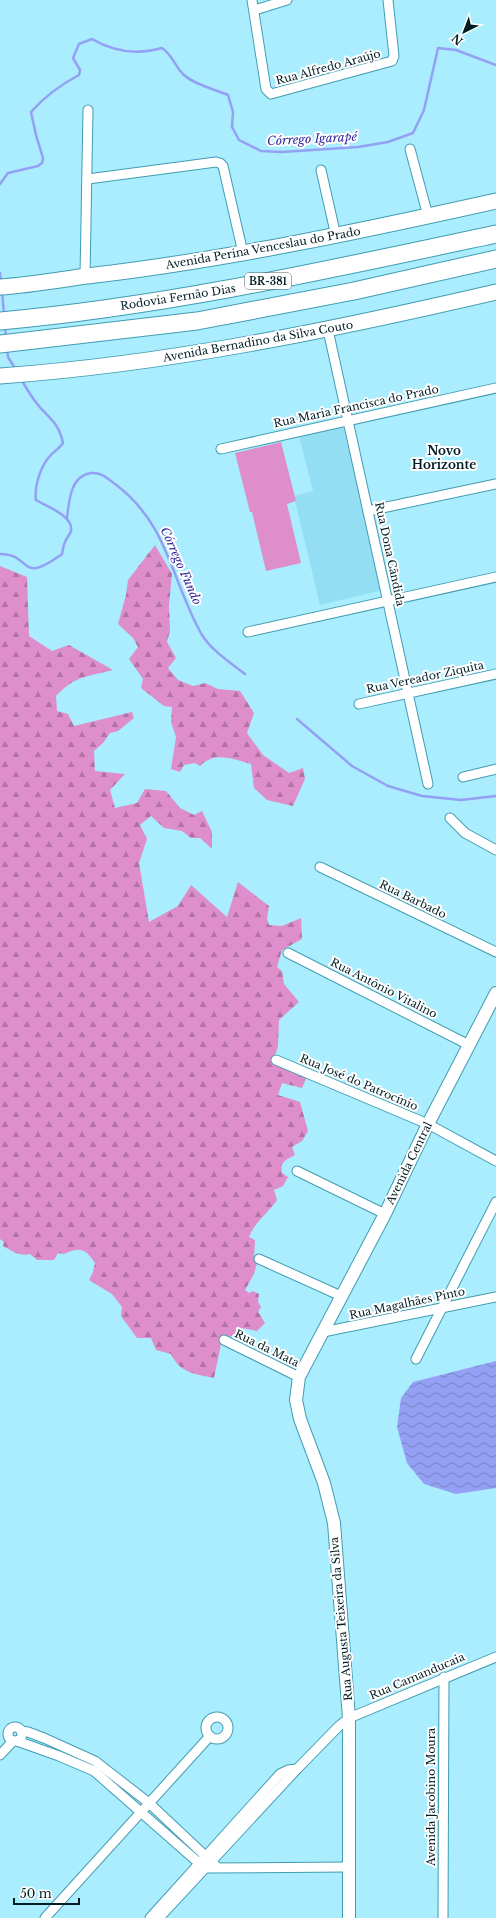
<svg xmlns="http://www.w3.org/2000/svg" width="496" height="1918" font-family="'Libre Baskerville',serif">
  <defs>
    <pattern id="forest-firs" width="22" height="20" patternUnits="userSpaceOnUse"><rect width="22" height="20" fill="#de8eca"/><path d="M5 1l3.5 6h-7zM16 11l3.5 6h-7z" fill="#b273a4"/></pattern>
    <pattern id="water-waves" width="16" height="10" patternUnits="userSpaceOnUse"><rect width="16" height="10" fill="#94a0f3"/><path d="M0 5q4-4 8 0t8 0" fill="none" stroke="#7682c5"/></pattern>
  </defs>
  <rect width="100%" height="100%" fill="#a9edff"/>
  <!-- built -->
  <path fill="#93def3" d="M343 426 383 590 320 605 294 496 313 491 299 436Z"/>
  <!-- forest -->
  <g fill="url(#forest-firs)">
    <path d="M155 545 172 574 169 605 170 631 167 642 176 658 168 668 178 680 193 686 205 683 218 689 240 691 254 713 247 733 263 755 289 773 303 768 305 779 293 806 267 800 254 788 251 764C232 759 215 751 200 766L195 763 184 765 180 772 171 769 176 737 171 722 172 707 164 706 141 688 143 679 129 659 138 647 133 638 118 624 126 595 128 580Z"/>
    <path d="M0 566 27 577 29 636 52 651 69 645 113 670C87 677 76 675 56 696L57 711 68 714 74 726 132 712 134 718 118 731 110 733 103 743 94 751 95 771 125 774 110 790 115 808 137 803 145 789 166 791 180 808 194 815 202 811 212 832V849L200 838H191L182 831 164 828 151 816 140 825 147 839 139 863 149 922 178 906 191 885 227 917 238 882 269 906 267 919 269 925 282 926 301 918 302 939 282 950 277 967 282 971 284 984 299 1002 279 1020 278 1046 273 1062 307 1077 302 1088 282 1083 278 1095 300 1102 308 1131 302 1141 292 1147 295 1155C285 1160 280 1162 282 1173L288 1177 283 1186 274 1190 277 1200C268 1213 255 1222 249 1237L255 1240 254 1258 257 1263 254 1274 245 1290 249 1293 253 1291 259 1294 258 1302 261 1307 258 1312 265 1323 257 1331 242 1328 239 1337 226 1336 220 1338 221 1344 214 1378C195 1374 180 1373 171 1354L156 1350 151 1338H137L121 1316 122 1307 112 1294 89 1280 93 1272 95 1263C85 1248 80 1247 64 1254L58 1253 54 1260H37L30 1254C20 1257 12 1251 3 1246L4 1242 0 1239Z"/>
  </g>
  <!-- pitch -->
  <path fill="#de8eca" d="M281 442 296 501 287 504 301 563 266 571 252 512H250L235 453Z"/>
  <!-- water -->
  <path fill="url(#water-waves)" d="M496 1361V1488L456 1494 424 1484 407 1463 397 1427 401 1398 413 1382Z"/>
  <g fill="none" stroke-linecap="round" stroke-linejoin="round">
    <!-- stream -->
    <g stroke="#94a0f3" stroke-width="2.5">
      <path d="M0 184 8 173 38 166 42 163 43 158 36 135 31 112C45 96 60 85 79 75L80 70 73 58 79 44 92 39C114 52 137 55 162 48 172 54 175 67 184 75 195 85 214 89 228 95L233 112 232 127 239 140 261 151 282 152 358 147 388 142 413 133 424 110 438 48 456 50 496 65"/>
      <path d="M0 273 1 282"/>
      <path d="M2 291 4 314"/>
      <path d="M5 327 6 338"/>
      <path d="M7 349 8 357 16 370"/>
      <path d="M67 518C69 502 70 476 91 473 101 472 107 478 115 484 169 524 171 581 202 635 212 651 231 663 245 674"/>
      <path d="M0 554C33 554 18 586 62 554 63 550 63 546 65 542 66 538 70 535 71 531 74 516 46 506 36 500 34 487 40 468 49 457 53 452 59 449 63 443 58 420 48 419 35 401 30 395 26 387 21 379"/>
      <path d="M297 719 352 766 388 786 422 796 461 800 496 796"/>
    </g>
    <!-- minor casing -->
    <g stroke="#429cb1" stroke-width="11">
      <g id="minor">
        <path d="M252 0 266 89 271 94 392 61 394 56 388 0"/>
        <path d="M255 10 287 0"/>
        <path d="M410 149 428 216"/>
        <path d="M321 170 336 236"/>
        <path d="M88 179 216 162 220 163 223 166 243 253"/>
        <path d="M85 276 88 110"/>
        <path d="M328 330 428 784"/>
        <path d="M221 449 496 388"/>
        <path d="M368 511 496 484"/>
        <path d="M248 632 496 577"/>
        <path d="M359 704 496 674"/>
        <path d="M463 777 496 769"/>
        <path d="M450 818 465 833 496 850"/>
        <path d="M320 867 496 952"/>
        <path d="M288 953 469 1045"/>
        <path d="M276 1060 428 1124 496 1161"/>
        <path d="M297 1171 385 1214"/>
        <path d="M259 1259 341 1296"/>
        <path d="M323 1332 496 1297"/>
        <path d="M224 1340 299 1377"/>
        <path d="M416 1359 496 1202"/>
        <circle cx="217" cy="1728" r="11"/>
        <circle cx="15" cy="1734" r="7"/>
        <path d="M21 1731 28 1732 44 1738 95 1761 149 1803 216 1866"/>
        <path d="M17 1741 59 1756 94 1771 200 1864 207 1868 349 1867"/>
        <path d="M0 1755 13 1741"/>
        <path d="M45 1918 210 1736"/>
        <path d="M150 1918 280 1774 288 1770 297 1769"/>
        <path d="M159 1918 297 1769 339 1726 349 1718 496 1657"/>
        <path d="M443 1918 444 1677"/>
      </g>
    </g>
    <!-- tertiary casing -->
    <g stroke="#429cb1" stroke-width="14">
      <path id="tertiary" d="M349 1918V1718L334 1523 324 1483 300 1419 296 1400 299 1377 385 1214 428 1124 496 993"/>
    </g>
    <!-- primary casing -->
    <g stroke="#429cb1" stroke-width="17">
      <g id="primary">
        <path d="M0 287C30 285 58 280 87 276 225 260 361 231 496 201"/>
        <path d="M0 376C168 364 332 330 496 292"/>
      </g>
    </g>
    <!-- motorway casing -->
    <g stroke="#429cb1" stroke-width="19">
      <g id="motorway">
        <path d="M0 321C167 306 332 269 496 234"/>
        <path d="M0 344 197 321 354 291 496 259"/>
      </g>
    </g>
    <!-- minor -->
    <use href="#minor" stroke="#fff" stroke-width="9"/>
    <!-- tertiary -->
    <use href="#tertiary" stroke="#fff" stroke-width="12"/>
    <!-- primary -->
    <use href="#primary" stroke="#fff" stroke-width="15"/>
    <!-- motorway -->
    <use href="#motorway" stroke="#fff" stroke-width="17"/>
  </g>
  <g text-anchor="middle" stroke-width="4" stroke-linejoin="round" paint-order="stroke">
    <!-- shield labels -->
    <rect fill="#fff" stroke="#4d6166" stroke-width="1" x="245" y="273" width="46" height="16" rx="3"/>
    <g font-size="10" font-weight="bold" fill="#011d24">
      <text x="268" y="285">BR-381</text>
    </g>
    <!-- street labels -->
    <g font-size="11" fill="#011d24" stroke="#fff">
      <text transform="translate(328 67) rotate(-15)" y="4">Rua Alfredo Araújo</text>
      <text transform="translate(263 248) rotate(-10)" y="4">Avenida Perina Venceslau do Prado</text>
      <text transform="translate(178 297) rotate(-9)" y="4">Rodovia Fernão Dias</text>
      <text transform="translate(258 341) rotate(-10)" y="4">Avenida Bernadino da Silva Couto</text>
      <text transform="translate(356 406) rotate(-12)" y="4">Rua Maria Francisca do Prado</text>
      <text transform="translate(390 554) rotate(78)" y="4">Rua Dona Cândida</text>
      <text transform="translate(425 677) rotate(-12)" y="4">Rua Vereador Ziquita</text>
      <text transform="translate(413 899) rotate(26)" y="4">Rua Barbado</text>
      <text transform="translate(384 988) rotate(27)" y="4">Rua Antônio Vitalino</text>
      <text transform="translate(359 1082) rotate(23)" y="4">Rua José do Patrocínio</text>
      <text transform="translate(409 1163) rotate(-64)" y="4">Avenida Central</text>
      <text transform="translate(407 1303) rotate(-12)" y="4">Rua Magalhães Pinto</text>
      <text transform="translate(267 1348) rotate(26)" y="4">Rua da Mata</text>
      <text transform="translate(341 1619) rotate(-95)" y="4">Rua Augusta Teixeira da Silva</text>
      <text transform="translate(417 1676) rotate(-23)" y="4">Rua Camanducaia</text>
      <text transform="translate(431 1797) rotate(-90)" y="4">Avenida Jacobino Moura</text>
    </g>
    <!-- water labels -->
    <g font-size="12" font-style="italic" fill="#2e239a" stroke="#fff">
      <text transform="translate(312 139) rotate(-3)" y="4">Córrego Igarapé</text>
      <text transform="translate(181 566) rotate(66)" y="4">Córrego Fundo</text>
    </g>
    <!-- neighbourhood labels -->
    <g font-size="12" font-weight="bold" fill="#011d24" stroke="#fff">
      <text x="444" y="455">Novo<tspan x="444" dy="14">Horizonte</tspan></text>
    </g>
  </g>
  <!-- north arrow -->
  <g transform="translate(464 32) rotate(222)" stroke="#ffffff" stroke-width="3" paint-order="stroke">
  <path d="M0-3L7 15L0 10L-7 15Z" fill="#011d24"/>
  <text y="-6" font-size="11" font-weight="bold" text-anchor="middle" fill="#011d24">N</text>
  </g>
  <!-- scale -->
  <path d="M14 1898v6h65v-6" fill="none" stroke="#011d24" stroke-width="2"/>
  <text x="20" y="1898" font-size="12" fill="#011d24" stroke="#ffffff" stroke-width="3" paint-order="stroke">50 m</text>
</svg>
